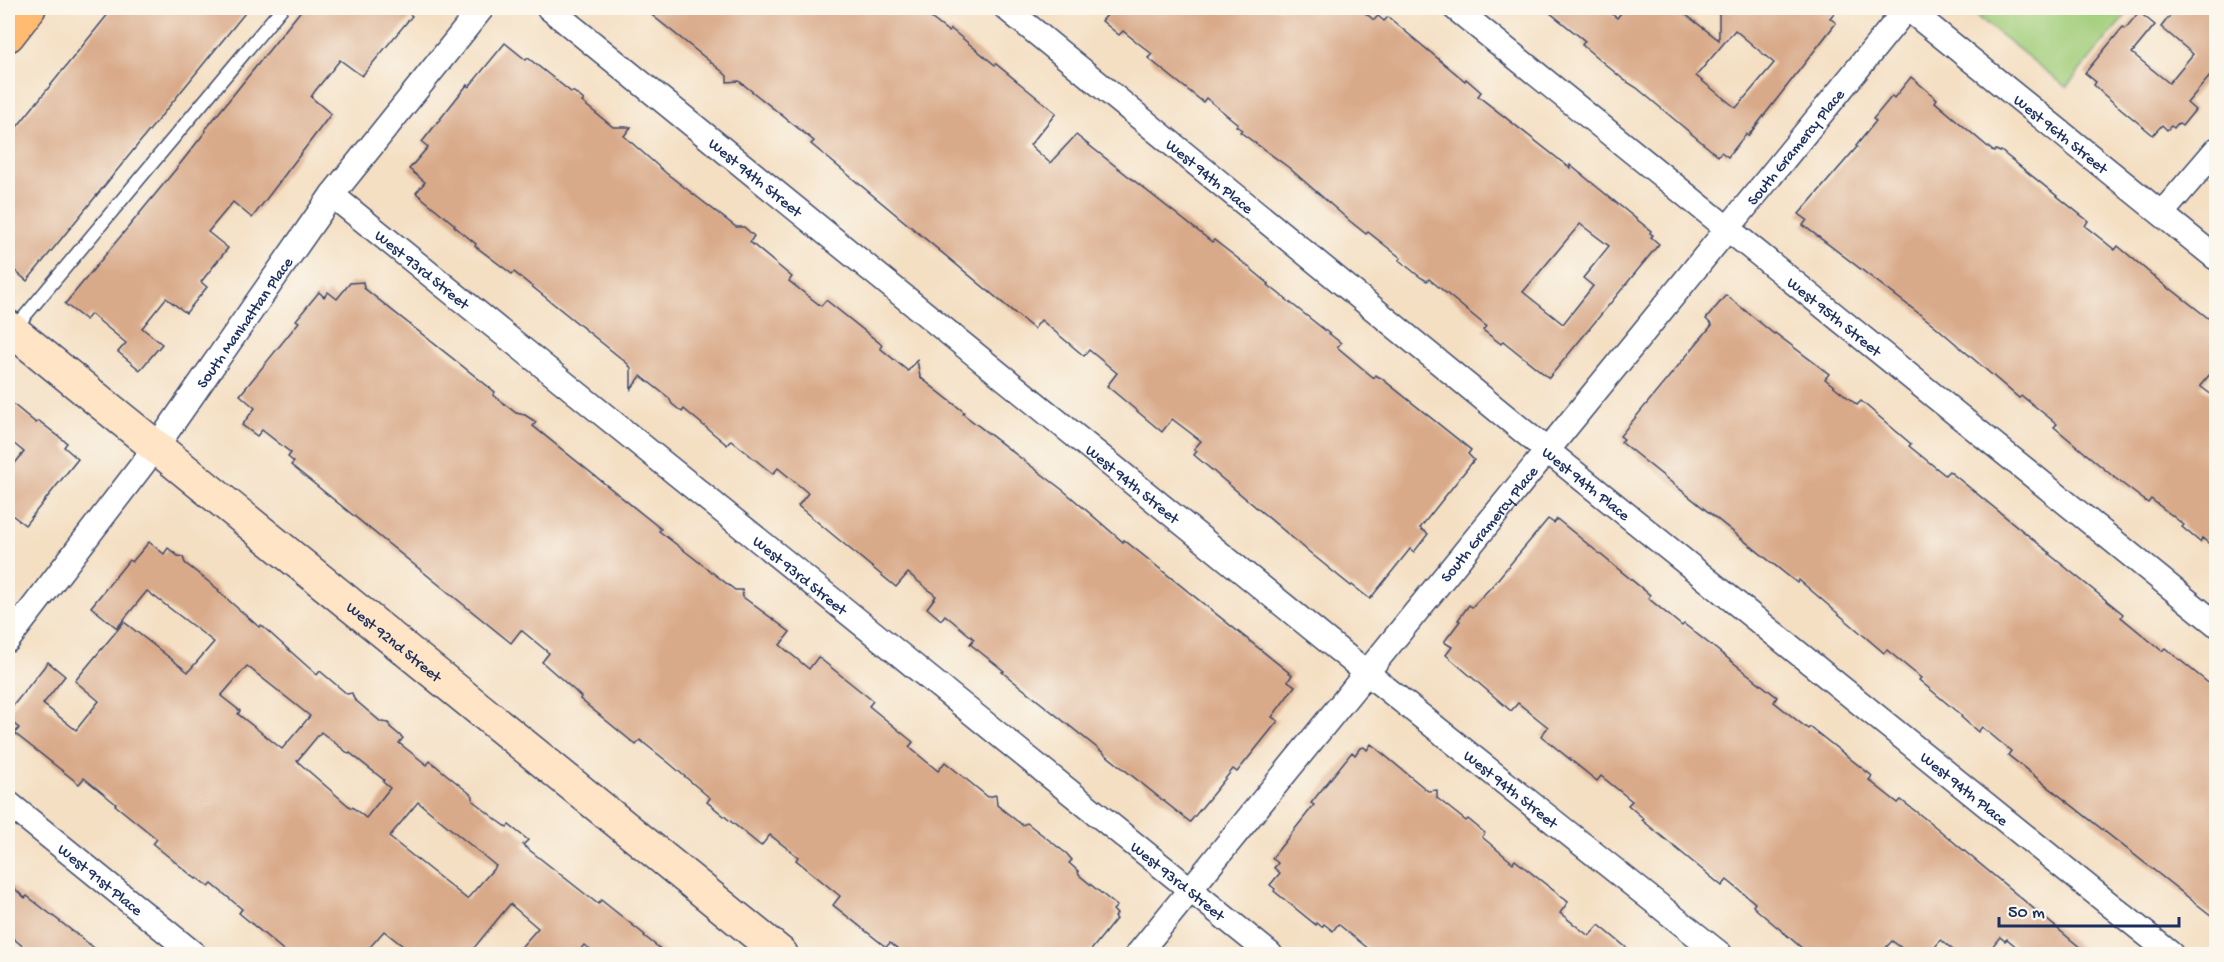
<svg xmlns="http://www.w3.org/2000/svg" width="2224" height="962" font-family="'Gochi Hand',sans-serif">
  <rect width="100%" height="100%" fill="#fbf7ec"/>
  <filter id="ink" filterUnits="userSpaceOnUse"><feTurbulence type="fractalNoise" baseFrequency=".0167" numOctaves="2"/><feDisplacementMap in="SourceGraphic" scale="12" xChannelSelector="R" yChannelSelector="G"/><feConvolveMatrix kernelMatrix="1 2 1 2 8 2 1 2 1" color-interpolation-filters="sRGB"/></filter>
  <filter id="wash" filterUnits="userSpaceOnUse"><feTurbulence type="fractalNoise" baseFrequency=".008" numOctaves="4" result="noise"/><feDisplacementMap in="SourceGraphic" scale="24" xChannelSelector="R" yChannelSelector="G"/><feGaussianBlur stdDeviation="1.35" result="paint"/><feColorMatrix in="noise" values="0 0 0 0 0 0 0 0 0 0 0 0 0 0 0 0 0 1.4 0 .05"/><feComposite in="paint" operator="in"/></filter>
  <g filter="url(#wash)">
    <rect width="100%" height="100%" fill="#f4dfc3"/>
    <!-- green -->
    <path fill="#a2ce7b" stroke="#5e7e6c" stroke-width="1.5" d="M1967 8H2132L2066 87Z"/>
    <g id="blocks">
      <!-- building -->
      <g fill="#d9aa8a" fill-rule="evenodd">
        <path d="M113 8H249L27 281 8 265V138Z"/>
        <path d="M303 8H401L412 16 362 76 340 60 315 91 311 97 331 114 252 218 233 202 208 232 228 248 201 282 207 287 186 313 166 298 142 328 162 344 140 370 118 352 126 343 91 314 86 320 65 304 176 169 206 131 205 130Z"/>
        <path d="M643 8H918L949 32 951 29 995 65 996 64 1056 113 1030 145 1050 163 1076 135 1212 242 1214 240 1245 264 1269 284 1268 285 1341 343 1337 347 1374 378 1375 375 1381 378 1471 450 1468 454 1474 460 1420 528 1428 534 1414 552 1410 549 1370 599 1352 585 1351 586 1314 556 1194 455 1197 451 1194 449 1201 441 1172 419 1162 432 1107 386 1117 373 1089 350 1084 356 1041 320 1034 329 811 144 814 141 739 81 727 82V76L723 72Z"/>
        <path d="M1113 8H1359L1374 20 1378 16 1384 21 1388 17 1465 81 1466 79 1481 92 1478 96 1570 168V165L1651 231 1650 233 1653 235 1651 237 1659 244 1549 378 1503 341 1501 344 1483 330 1486 326 1429 279 1427 281 1420 277 1399 260 1401 258 1368 232 1366 234 1351 222 1288 167 1240 132 1242 130 1236 126 1238 124 1206 98 1203 102 1148 58 1152 54 1123 31 1119 35 1102 21ZM1580 224 1609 246 1583 278 1593 286 1563 324 1523 292Z"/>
        <path d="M1544 8H1604L1617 18 1625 8H1677L1719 40V8H1838L1830 18 1836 23 1748 136 1746 134 1728 157 1721 152 1718 156 1637 88 1624 80 1582 45 1585 41ZM1735 30 1774 63 1736 108 1696 76Z"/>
        <path d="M2176 8H2217V68L2187 103 2195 110 2182 126 2178 123 2174 128 2171 126 2167 130 2162 125 2153 135 2102 93 2094 85 2096 82 2085 73 2123 27 2125 29 2139 12 2155 25 2132 53 2169 83 2193 54 2161 27Z"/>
        <path d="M505 43 526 60 528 58 571 92H574L584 100 582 102 613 127H631L624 136 666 173 736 227H744L754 236 750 242 792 277 789 281 821 306 826 300 882 345 880 348 908 371 917 360 920 377 964 412 963 414 1064 491 1123 542 1124 540 1292 675 1288 681 1295 686 1272 717 1278 721 1237 772 1233 769 1190 822 1002 672 1004 671 970 644 974 639 945 615 941 620 927 608 936 596 908 573 896 587 798 506 808 493 778 468 773 474 731 440 727 445 684 409 682 412 672 404 669 398 641 376 631 389V368L628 364 514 272 512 274 475 246 476 244 454 226 455 225 416 193 425 182 409 169 428 147 422 142 467 85 469 87Z"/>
        <path d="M1911 77 1937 99 1935 102 1994 152 1996 150 2000 152 2001 151 2088 221 2085 226 2115 250 2118 246 2170 290 2171 289 2217 325V366L2200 386 2217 399V550L2202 538 2200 542 2182 527 2184 525 2151 499 2148 503 2115 478 2054 427 2057 424 2022 396 2019 398 1934 325 1803 225 1807 220 1799 214 1857 147 1856 146 1876 121 1873 119 1892 96 1894 98Z"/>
        <path d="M363 282 364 288 495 392 493 395 516 413 525 415 536 422 533 426 661 529 659 531 735 590H742L743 597 790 632 780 645 809 669 818 657 873 701 869 706 913 742 909 747 938 771 945 762 988 797 996 795 997 805 1022 825 1027 823 1067 854 1072 860 1069 863 1078 871 1079 875 1117 906 1113 910 1117 914 1114 917 1116 919 1088 954H905L890 943 886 947 833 905 840 896 796 860 798 857 770 835 761 846 707 802 710 798 669 763 640 740 636 745 580 699 581 697 574 690 542 662 549 653 521 630 511 643 291 465 294 462 288 457 291 453 262 430 257 436 242 425 255 408 240 395 299 322 296 320 319 292 324 297 328 292 337 299 350 283Z"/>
        <path d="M1726 295 1774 334 1775 333 1829 374 1825 379 1857 405 1861 401 1911 444 1909 446 1945 475 1949 471 2050 553 2049 554 2123 614 2121 617 2162 651 2165 648 2217 690V920L2008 755 2011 751 1982 727 1978 732 1961 717 1962 716 1919 680 1921 678 1887 650 1884 653 1799 580 1797 583 1621 442 1624 439 1620 436 1712 325 1706 319Z"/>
        <path d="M8 400 36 423 39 421 67 443 64 447 78 459 25 525 8 512V472L24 452 8 439Z"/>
        <path d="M1548 519 1554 523 1557 519 1650 595 1648 598 1682 626 1684 624 1777 697 1774 702 1808 729 1810 727 1872 776 1869 780 1898 803 1901 800 1932 824 2088 954H2025L2007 939 2005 941 2000 937 1986 954H1958L1941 940 1929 954H1910L1892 941 1880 954H1809L1757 910 1753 906 1755 903 1727 880 1722 886 1642 820 1644 819 1628 805 1632 801 1601 776 1597 781 1541 736 1548 727 1518 703 1511 711 1446 655 1452 647 1444 642 1460 621 1458 620 1469 605 1472 607 1492 586Z"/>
        <path d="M149 542 164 554 168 548 178 556 183 557 185 563 219 590 218 591 259 627 261 625 317 675 320 671 347 694 352 693 354 699 381 722 389 723 390 727 403 738 399 743 427 765 430 761 473 796V801L497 820 507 827 509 825 528 840 523 845 598 904 601 900 645 935 644 936 667 954H596L584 945 577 954H515L538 928 510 904 469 954H413L384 931 364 954H288L239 913 242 909 212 884 209 887 197 878 196 879 153 844 157 839 115 805 116 804 84 778 79 784 18 736 15 733 19 728 8 719V712L48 662 65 676 43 704 76 730 99 701 75 681 124 622 188 672 214 642 147 591 117 628 91 607 129 560 132 562ZM247 666 310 716 282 749 238 714 240 711 221 696ZM321 732 349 754 350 753 384 780 383 782 390 788 366 818 352 807 351 808 297 761ZM418 802 496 866 467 899 389 837Z"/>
        <path d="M1371 744 1428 791 1437 790V798L1466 821 1468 819 1485 833 1482 837 1513 863 1515 860 1568 902 1560 913 1589 936 1599 925 1634 954H1375L1338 924 1333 931 1324 924 1322 927 1317 923 1316 925 1274 891 1275 889 1270 885 1280 873 1274 868 1278 863 1272 858 1314 805 1311 803 1352 752 1355 755 1360 748 1364 747 1367 750Z"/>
        <path d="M8 883 25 898 27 896 102 954H32L8 934Z"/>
      </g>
    </g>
  </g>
  <g filter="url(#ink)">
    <use href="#blocks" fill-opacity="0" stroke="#3c496d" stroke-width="1.5"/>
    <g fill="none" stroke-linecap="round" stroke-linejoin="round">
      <!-- lane casing -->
      <g stroke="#3c496d" stroke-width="15">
        <path id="lane" d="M14 329 282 8"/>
      </g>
      <!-- street casing -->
      <g stroke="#3c496d" stroke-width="27">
        <g id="street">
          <path id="s1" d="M549 8 1367 673 1720 954"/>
          <path id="s2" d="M1006 8 1523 431 2171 954"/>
          <path id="s3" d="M1455 8 2216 624"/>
          <path id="s4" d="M332 195 1270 954"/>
          <path d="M2162 213 2216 150"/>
          <path id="s5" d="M8 640 156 447 332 195 482 8"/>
          <path id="s6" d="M8 803 194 954"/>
          <path id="s7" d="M1138 954 1907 8 2216 258"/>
        </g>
      </g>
      <!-- secondary casing -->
      <g stroke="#3c496d" stroke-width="36">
        <g id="secondary">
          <path id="s8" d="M8 327 781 954"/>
        </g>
      </g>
      <!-- primary casing -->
      <g stroke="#3c496d" stroke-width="36">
        <path id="primary" d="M8 35 29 8"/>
      </g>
      <!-- lane -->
      <use href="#lane" stroke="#fff" stroke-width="12"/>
      <!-- street -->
      <use href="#street" stroke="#fff" stroke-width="24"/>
      <!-- secondary -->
      <use href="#secondary" stroke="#ffe4c6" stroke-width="33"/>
      <!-- primary -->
      <use href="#primary" stroke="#ffbb71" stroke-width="33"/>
    </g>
  </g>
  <g text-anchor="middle" stroke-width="4.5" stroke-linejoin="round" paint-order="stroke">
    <!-- street labels -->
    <g font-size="16" fill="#1b2f5e" stroke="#fbf7ec">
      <text dy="6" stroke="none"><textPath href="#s7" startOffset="1418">West 96th Street</textPath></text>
      <text dy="6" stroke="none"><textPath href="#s7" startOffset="1041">South Gramercy Place</textPath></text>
      <text dy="6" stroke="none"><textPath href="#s2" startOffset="264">West 94th Place</textPath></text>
      <text dy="6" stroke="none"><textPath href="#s1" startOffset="267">West 94th Street</textPath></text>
      <text dy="6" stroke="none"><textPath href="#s4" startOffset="117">West 93rd Street</textPath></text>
      <text dy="6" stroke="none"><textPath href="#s3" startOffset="489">West 95th Street</textPath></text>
      <text dy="6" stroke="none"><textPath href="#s5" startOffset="396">South Manhattan Place</textPath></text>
      <text dy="6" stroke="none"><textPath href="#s1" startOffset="753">West 94th Street</textPath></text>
      <text dy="6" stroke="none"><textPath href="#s2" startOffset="750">West 94th Place</textPath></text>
      <text dy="6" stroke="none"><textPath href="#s7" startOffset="555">South Gramercy Place</textPath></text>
      <text dy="6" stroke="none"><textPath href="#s4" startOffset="603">West 93rd Street</textPath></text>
      <text dy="6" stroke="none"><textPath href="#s8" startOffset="498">West 92nd Street</textPath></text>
      <text dy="6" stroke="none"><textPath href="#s1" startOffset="1239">West 94th Street</textPath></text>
      <text dy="6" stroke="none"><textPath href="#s2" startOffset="1236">West 94th Place</textPath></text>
      <text dy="6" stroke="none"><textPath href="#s6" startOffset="120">West 91st Place</textPath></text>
      <text dy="6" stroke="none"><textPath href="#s4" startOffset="1089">West 93rd Street</textPath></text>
    </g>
  </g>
  <!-- margin -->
  <rect width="2224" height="962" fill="none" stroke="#fbf7ec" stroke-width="30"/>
  <!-- scale -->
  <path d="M1999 917v9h180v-9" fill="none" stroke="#1b2f5e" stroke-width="3"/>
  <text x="2008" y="917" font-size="18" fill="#1b2f5e" stroke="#fbf7ec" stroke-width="4.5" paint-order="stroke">50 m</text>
</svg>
